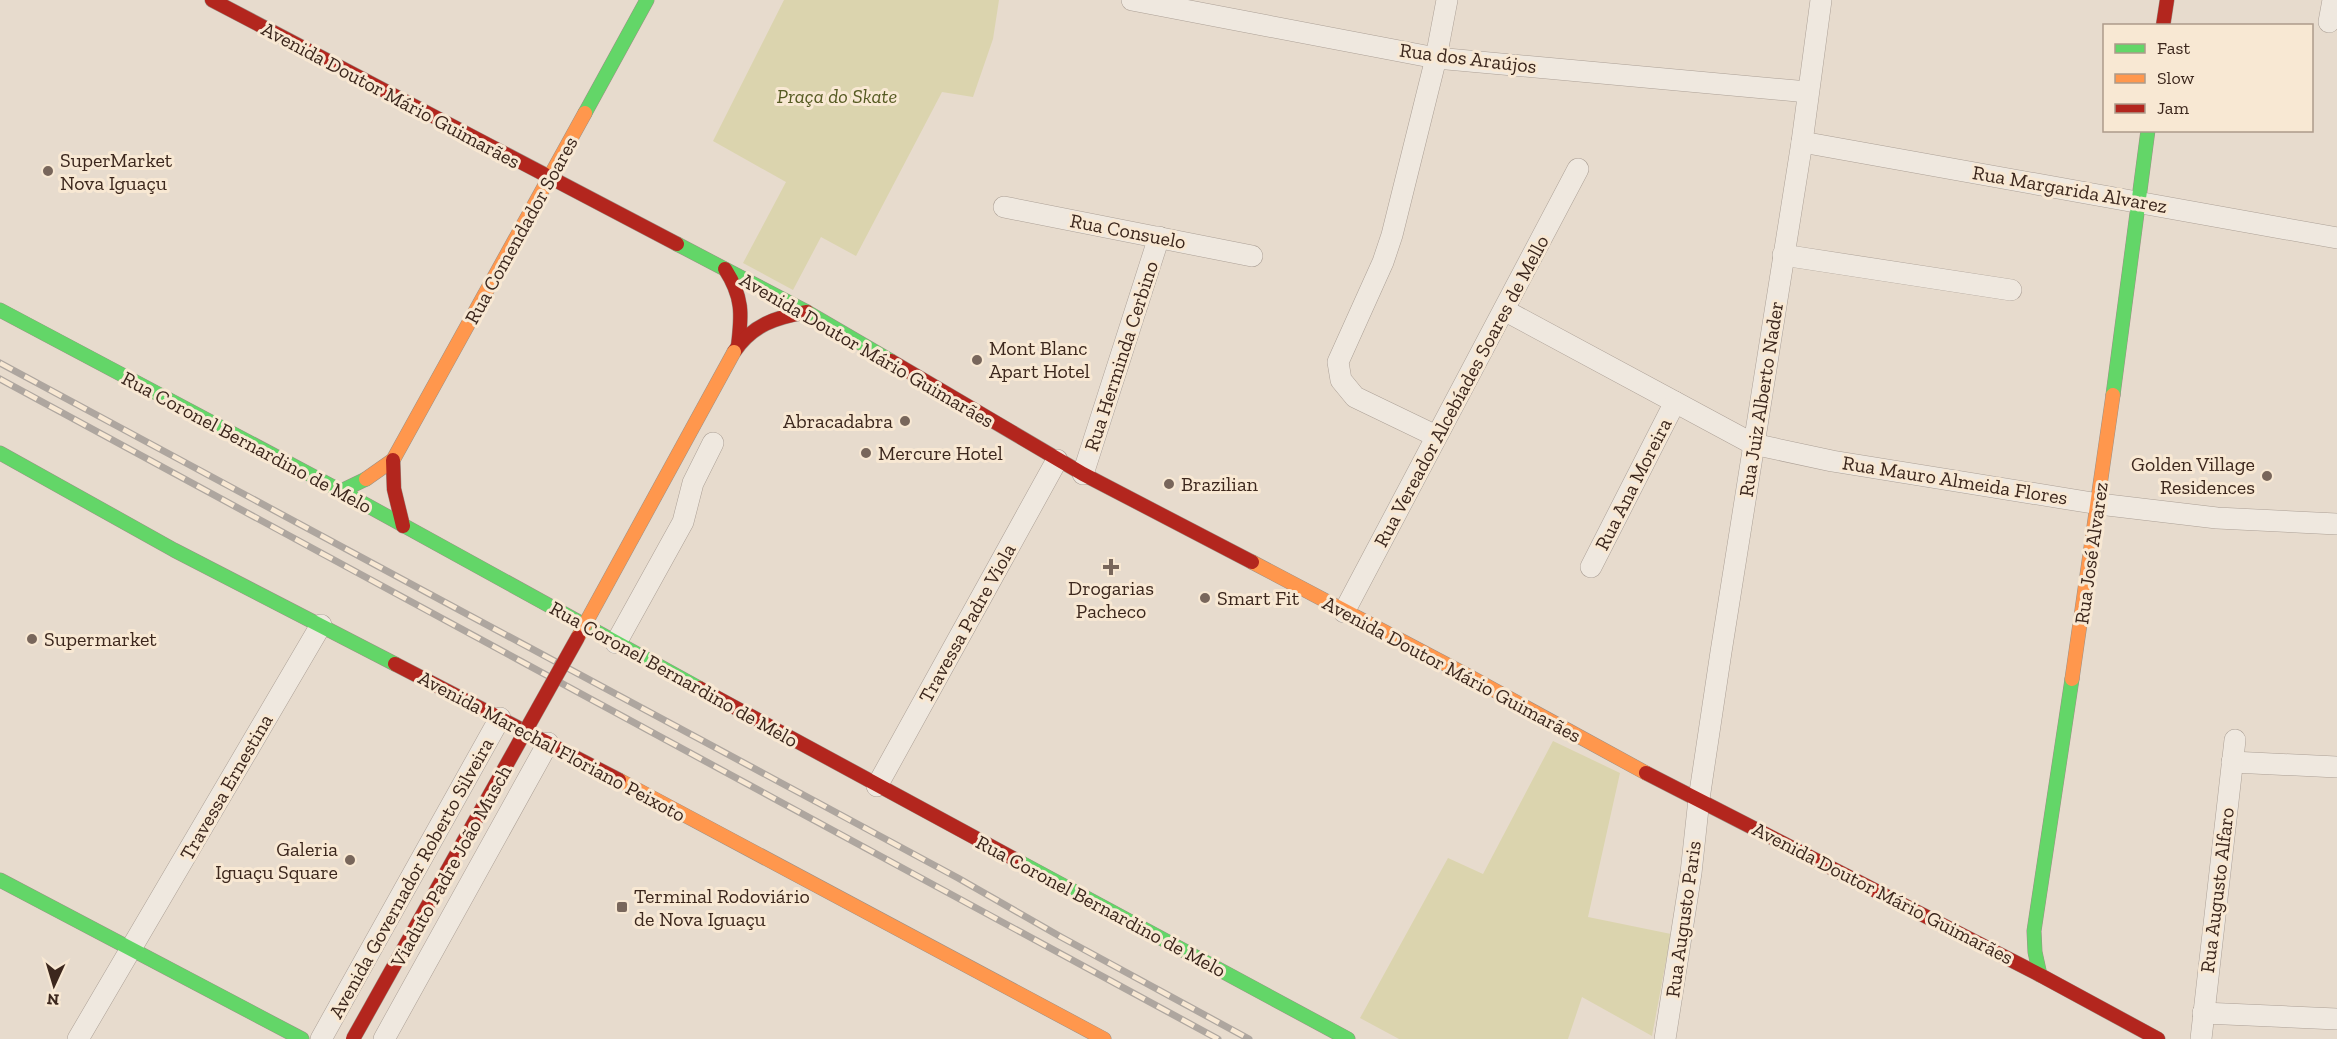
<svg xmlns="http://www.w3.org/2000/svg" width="2337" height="1039" font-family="'Zilla Slab',serif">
  <rect width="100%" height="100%" fill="#e7dbcd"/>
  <!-- green -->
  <g fill="#dbd4ae">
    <path d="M784 0H999L993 39 973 97 942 92 856 256 821 237 793 290 743 263 786 182 713 141Z"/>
    <path d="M1553 741 1620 773 1588 917 1671 934 1652 1036 1582 997 1568 1039H1399L1360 1018 1448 858 1483 874Z"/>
  </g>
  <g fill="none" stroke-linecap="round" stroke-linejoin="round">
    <!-- street casing -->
    <g stroke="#aca096" stroke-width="22">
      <g id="street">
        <path d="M1132 0 1436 58 1808 92"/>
        <path d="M2329 22 2333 0"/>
        <path d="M1802 142 2337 238"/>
        <path d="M1004 207 1252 256"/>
        <path d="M1783 255 2011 290"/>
        <path d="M1504 310 1753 444 1832 461 2099 504 2217 518 2337 524"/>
        <path d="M1436 436 1355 397 1341 380 1338 362 1383 262 1392 235 1436 58 1447 0"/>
        <path d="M1083 474 1159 237"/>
        <path d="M1591 567 1675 402"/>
        <path d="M1344 612 1578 169"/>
        <path d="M616 643 683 522 693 483 713 443"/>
        <path d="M2232 762 2337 767"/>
        <path d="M877 786 1057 460"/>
        <path d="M2203 1013 2337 1019"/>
        <path d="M78 1039 321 625"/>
        <path d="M321 1039 500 718"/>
        <path d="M384 1039 548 743"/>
        <path d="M1665 1039 1691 873 1699 799 1721 652 1802 142 1821 0"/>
        <path d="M2201 1039 2235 740"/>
      </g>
    </g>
    <!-- fast casing -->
    <g stroke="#9c9086" stroke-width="15">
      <g id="fast">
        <path d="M585 113 647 0"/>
        <path d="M677 244 807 312 891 361"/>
        <path d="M0 310 341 491 366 479"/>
        <path d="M2113 395 2148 130"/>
        <path d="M0 453 174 550 395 664"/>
        <path d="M341 491 699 688"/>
        <path d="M1016 860 1348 1039"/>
        <path d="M0 880 302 1039"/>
        <path d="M2040 975 2035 952 2034 931 2072 679"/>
      </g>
    </g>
    <!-- slow casing -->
    <g stroke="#9c9086" stroke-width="15">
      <g id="slow">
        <path d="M366 479 393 460 585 113"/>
        <path d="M1252 562 1472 678 1646 773"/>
        <path d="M2072 679 2113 395"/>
        <path d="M619 780 1104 1039"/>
      </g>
    </g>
    <!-- jam casing -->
    <g stroke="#9c9086" stroke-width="15">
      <g id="jam">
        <path d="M212 0 677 244"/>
        <path d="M2163 26 2167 0"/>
        <path d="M725 269C743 297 742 314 738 346"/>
        <path d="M734 352C752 325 776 317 807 312"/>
        <path d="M891 361 1083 474 1252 562"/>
        <path d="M393 460 394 489 403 526"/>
        <path d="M395 664 619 780"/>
        <path d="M699 688 1016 860"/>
        <path d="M1646 773 2040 975 2158 1039"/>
      </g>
    </g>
    <!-- street -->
    <use href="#street" stroke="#efe8df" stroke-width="21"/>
    <!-- fast -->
    <use href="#fast" stroke="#63d668" stroke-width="14"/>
    <!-- slow -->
    <use href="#slow" stroke="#ff974d" stroke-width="14"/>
    <!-- jam -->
    <use href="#jam" stroke="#b3261e" stroke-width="14"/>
    <!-- rail casing -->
    <g stroke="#aea69f" stroke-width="7">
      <g id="rail">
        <path d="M0 363 958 878 1061 937 1249 1039"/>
        <path d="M0 379 1218 1039"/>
      </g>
    </g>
    <!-- rail -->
    <use href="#rail" stroke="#f8e8d3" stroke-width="4.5" stroke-dasharray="14" stroke-linecap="butt"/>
    <!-- slow-bridge casing -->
    <g stroke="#9c9086" stroke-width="15" stroke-linecap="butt">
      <path id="slow-bridge" d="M578 637 734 352"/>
    </g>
    <!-- jam-bridge casing -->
    <g stroke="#9c9086" stroke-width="15" stroke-linecap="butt">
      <path id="jam-bridge" d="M353 1039 578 637"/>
    </g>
    <!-- slow-bridge -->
    <use href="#slow-bridge" stroke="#ff974d" stroke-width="14"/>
    <!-- jam-bridge -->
    <use href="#jam-bridge" stroke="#b3261e" stroke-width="14"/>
  </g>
  <!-- markers -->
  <g fill="#78665b" stroke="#f8e8d3" stroke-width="2">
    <circle cx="48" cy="171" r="6"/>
    <circle cx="977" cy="360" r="6"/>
    <circle cx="905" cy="421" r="6"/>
    <circle cx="866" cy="453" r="6"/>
    <circle cx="2267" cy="476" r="6"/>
    <circle cx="1169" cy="484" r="6"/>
    <path d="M1108 558h6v6h6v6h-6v6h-6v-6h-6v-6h6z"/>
    <circle cx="1205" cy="598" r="6"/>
    <circle cx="32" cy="639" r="6"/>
    <circle cx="350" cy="860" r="6"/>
    <rect x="616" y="901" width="12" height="12" rx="3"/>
  </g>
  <g text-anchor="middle" stroke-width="6" stroke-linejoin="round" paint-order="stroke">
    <!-- street labels -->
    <g font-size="20" fill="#3c271d" stroke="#f8e8d3">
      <text transform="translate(1468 58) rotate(7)" y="7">Rua dos Araújos</text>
      <text transform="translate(391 95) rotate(28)" y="7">Avenida Doutor Mário Guimarães</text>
      <text transform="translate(2070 189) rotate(10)" y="7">Rua Margarida Alvarez</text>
      <text transform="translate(521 230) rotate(-61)" y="7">Rua Comendador Soares</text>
      <text transform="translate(1128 231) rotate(11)" y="7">Rua Consuelo</text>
      <text transform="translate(867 350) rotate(30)" y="7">Avenida Doutor Mário Guimarães</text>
      <text transform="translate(1121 356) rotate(-72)" y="7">Rua Herminda Cerbino</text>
      <text transform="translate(1461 391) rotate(-62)" y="7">Rua Vereador Alcebíades Soares de Mello</text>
      <text transform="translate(1761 399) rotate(-81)" y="7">Rua Juiz Alberto Nader</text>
      <text transform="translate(247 442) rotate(28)" y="7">Rua Coronel Bernardino de Melo</text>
      <text transform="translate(1955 480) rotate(9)" y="7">Rua Mauro Almeida Flores</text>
      <text transform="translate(1633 484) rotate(-63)" y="7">Rua Ana Moreira</text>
      <text transform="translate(2091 553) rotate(-82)" y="7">Rua José Alvarez</text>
      <text transform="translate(967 623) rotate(-61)" y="7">Travessa Padre Viola</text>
      <text transform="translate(1452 669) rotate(28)" y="7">Avenida Doutor Mário Guimarães</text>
      <text transform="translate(674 674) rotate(29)" y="7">Rua Coronel Bernardino de Melo</text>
      <text transform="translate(552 746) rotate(28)" y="7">Avenida Marechal Floriano Peixoto</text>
      <text transform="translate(226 787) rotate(-60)" y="7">Travessa Ernestina</text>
      <text transform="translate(451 866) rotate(-61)" y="7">Viaduto Padre João Musch</text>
      <text transform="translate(411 878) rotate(-61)" y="7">Avenida Governador Roberto Silveira</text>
      <text transform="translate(2217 890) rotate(-83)" y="7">Rua Augusto Alfaro</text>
      <text transform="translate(1883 893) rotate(27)" y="7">Avenida Doutor Mário Guimarães</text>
      <text transform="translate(1101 906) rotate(28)" y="7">Rua Coronel Bernardino de Melo</text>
      <text transform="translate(1683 919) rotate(-82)" y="7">Rua Augusto Paris</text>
    </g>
    <!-- park labels -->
    <g font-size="20" font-style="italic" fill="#555a22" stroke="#f8e8d3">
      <text x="837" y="103">Praça do Skate</text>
    </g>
    <!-- poi labels -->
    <g font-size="20" fill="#3c271d" stroke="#f8e8d3" text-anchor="start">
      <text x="60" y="167">SuperMarket<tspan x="60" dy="23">Nova Iguaçu</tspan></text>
      <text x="989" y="355">Mont Blanc<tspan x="989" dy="23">Apart Hotel</tspan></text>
      <text x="893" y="428" text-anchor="end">Abracadabra</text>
      <text x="878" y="460">Mercure Hotel</text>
      <text x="2255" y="471" text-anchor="end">Golden Village<tspan x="2255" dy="23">Residences</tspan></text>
      <text x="1181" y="491">Brazilian</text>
      <text x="1111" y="595" text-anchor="middle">Drogarias<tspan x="1111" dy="23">Pacheco</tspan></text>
      <text x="1217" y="605">Smart Fit</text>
      <text x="44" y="646">Supermarket</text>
      <text x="338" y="856" text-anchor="end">Galeria<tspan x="338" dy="23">Iguaçu Square</tspan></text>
      <text x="634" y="903">Terminal Rodoviário<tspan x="634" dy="23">de Nova Iguaçu</tspan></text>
    </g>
  </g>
  <!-- legend -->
  <rect x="2103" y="24" width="210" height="108" fill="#f8e8d3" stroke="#ad9b8a" stroke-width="1.5"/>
  <rect x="2115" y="44" width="30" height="9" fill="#63d668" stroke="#ad9b8a" stroke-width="1.5"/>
  <text x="2157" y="54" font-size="18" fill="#3c271d">Fast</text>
  <rect x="2115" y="74" width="30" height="9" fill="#ff974d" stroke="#ad9b8a" stroke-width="1.5"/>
  <text x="2157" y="84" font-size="18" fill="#3c271d">Slow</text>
  <rect x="2115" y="104" width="30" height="9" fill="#b3261e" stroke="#ad9b8a" stroke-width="1.5"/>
  <text x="2157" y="114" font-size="18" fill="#3c271d">Jam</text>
  <!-- north arrow -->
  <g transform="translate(54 985) rotate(184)" stroke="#f8e8d3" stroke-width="4.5" paint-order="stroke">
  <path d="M0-4.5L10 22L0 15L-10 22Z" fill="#3c271d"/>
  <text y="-9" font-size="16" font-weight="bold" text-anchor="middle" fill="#3c271d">N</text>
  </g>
</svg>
